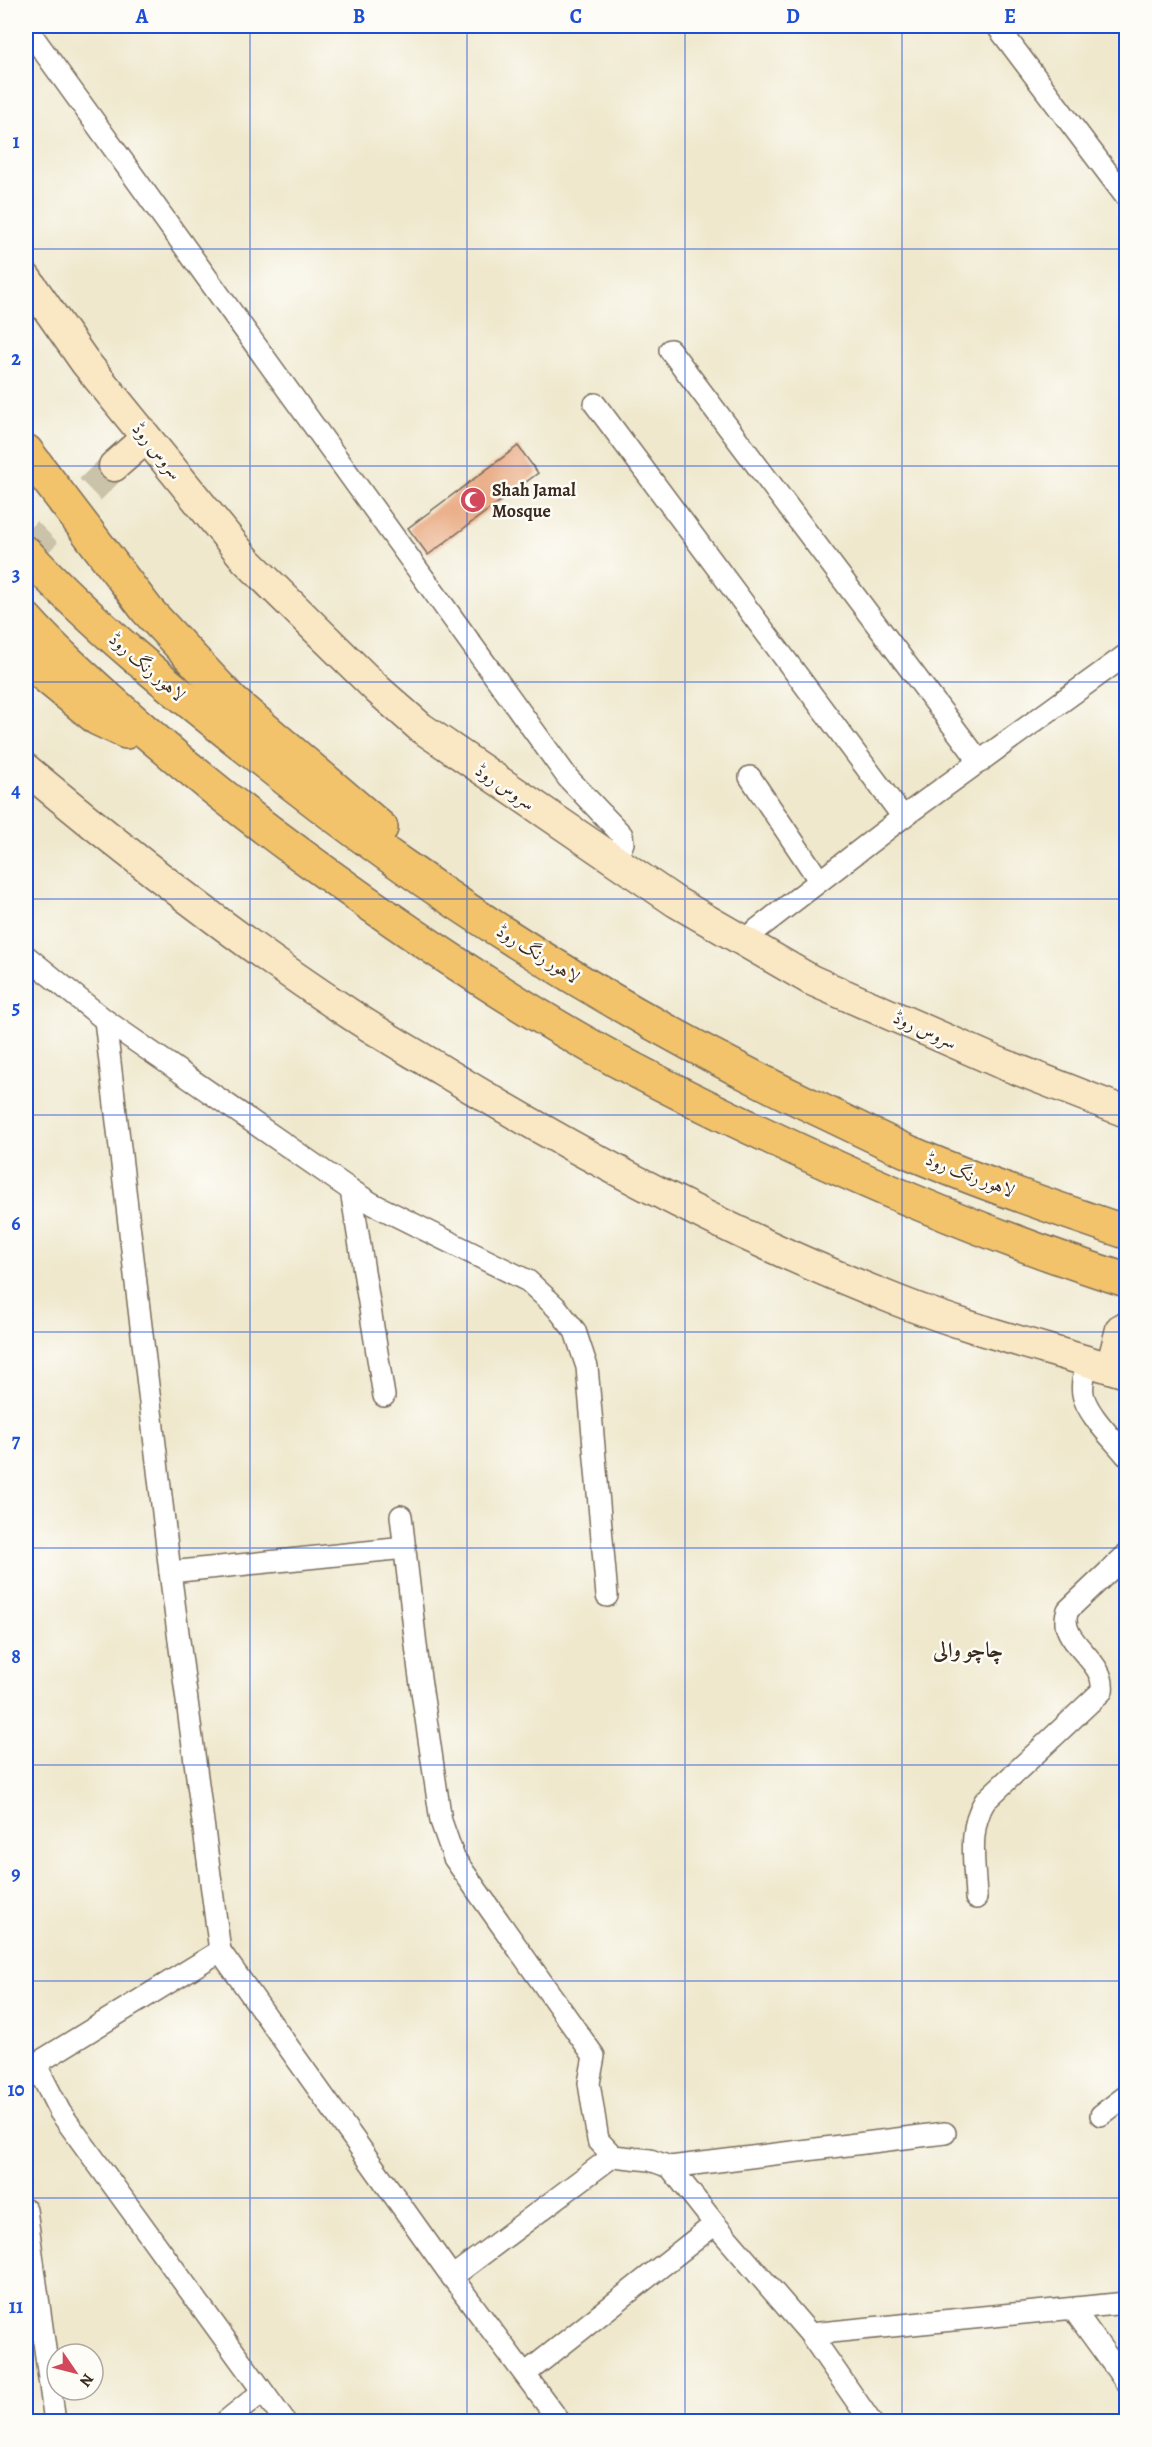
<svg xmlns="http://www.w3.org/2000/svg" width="1152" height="2447" font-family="Alegreya,Amiri,serif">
  <rect width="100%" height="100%" fill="#fdfcf7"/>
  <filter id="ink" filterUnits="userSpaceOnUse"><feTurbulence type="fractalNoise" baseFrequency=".0167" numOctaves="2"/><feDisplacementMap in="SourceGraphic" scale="12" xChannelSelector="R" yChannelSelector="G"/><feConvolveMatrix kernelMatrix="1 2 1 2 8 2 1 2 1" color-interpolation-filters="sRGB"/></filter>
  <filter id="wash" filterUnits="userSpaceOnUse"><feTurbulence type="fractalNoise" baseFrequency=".008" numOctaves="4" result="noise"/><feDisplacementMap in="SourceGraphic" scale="24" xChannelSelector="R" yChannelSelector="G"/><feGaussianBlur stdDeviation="1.35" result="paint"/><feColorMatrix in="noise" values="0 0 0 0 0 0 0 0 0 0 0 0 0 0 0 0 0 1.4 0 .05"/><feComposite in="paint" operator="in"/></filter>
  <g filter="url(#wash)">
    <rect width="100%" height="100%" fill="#efe8cd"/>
    <g id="blocks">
      <!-- building -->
      <path fill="#e7a075" d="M518 446 538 473 428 555 408 528Z"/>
    </g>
  </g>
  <g filter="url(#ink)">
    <use href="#blocks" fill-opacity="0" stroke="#7a6c5b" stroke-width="1.5"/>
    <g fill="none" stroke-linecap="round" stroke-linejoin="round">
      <!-- secondary-tunnel -->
      <path stroke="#cbc2aa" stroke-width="30" stroke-dasharray="30 15" stroke-linecap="butt" d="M26 553 114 466"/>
      <!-- street casing -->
      <g stroke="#7a6c5b" stroke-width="24">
        <g id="street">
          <path d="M997 26 1126 197"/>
          <path d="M26 27 568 778 622 835 623 843 615 861"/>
          <path d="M670 350 980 762"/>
          <path d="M595 404 903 817"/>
          <path d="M750 777 819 880"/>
          <path d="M742 941 903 817 1126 655"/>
          <path d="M26 956 105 1020 351 1190 373 1204 528 1281 557 1308 575 1331 587 1367 607 1596"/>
          <path d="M105 1020 170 1572 220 1951"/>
          <path d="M351 1190 384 1396"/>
          <path d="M1088 1361C1085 1372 1081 1383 1083 1394 1086 1413 1114 1440 1126 1455"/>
          <path d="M401 1516 419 1671 441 1821 454 1858 594 2056 589 2083 598 2140 613 2156"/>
          <path d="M170 1572 405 1548"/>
          <path d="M976 1898C975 1866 967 1829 985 1801L1102 1691C1107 1659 1055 1642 1068 1610L1126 1555"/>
          <path d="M35 2063 60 2112 285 2422"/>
          <path d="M26 2070 220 1951 452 2277 560 2422"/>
          <path d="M1101 2115 1126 2096"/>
          <path d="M670 2167 945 2133"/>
          <path d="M26 2210 55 2422"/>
          <path d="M452 2277 613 2156 650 2160 670 2167 715 2224 810 2334 871 2422"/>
          <path d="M1073 2309 1126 2382"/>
          <path d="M810 2334 1126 2303"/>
          <path d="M525 2374 715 2224"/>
          <path d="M225 2422 262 2392"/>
        </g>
      </g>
      <!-- secondary casing -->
      <g stroke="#7a6c5b" stroke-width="33">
        <g id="secondary">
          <path d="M26 278 85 362 246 560 378 690 420 727 676 902 811 980 998 1062 1126 1112"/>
          <path d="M114 466 146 438"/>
          <path d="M26 769C130 856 237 940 350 1014 380 1034 412 1052 443 1071 587 1159 738 1238 896 1300 971 1330 1050 1349 1126 1373"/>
          <path d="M1111 1368 1121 1329"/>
        </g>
      </g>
      <!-- highway casing -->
      <g stroke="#7a6c5b" stroke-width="36">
        <g id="highway">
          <path d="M26 451 147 610 233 702 381 828"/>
          <path d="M26 553C93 625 170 687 247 748 422 889 613 1011 816 1108 848 1123 879 1139 911 1153 981 1183 1054 1208 1126 1232"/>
          <path d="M26 619C52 648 81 674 110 700 173 757 239 810 308 860 400 927 496 993 596 1049 662 1086 731 1119 800 1151 906 1200 1015 1245 1126 1280"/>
          <path d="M26 660 98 719 126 732"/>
        </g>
      </g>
      <!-- street -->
      <use href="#street" stroke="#fff" stroke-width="21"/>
      <!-- secondary -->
      <use href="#secondary" stroke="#fae7c3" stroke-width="30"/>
      <!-- highway -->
      <use href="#highway" stroke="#f2c36a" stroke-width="33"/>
    </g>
  </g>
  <!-- grid -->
  <path fill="none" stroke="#1d4ed8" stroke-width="1.5" stroke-opacity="0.55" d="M250 26V2422M467 26V2422M685 26V2422M902 26V2422M26 249H1126M26 466H1126M26 682H1126M26 899H1126M26 1115H1126M26 1332H1126M26 1548H1126M26 1765H1126M26 1981H1126M26 2198H1126"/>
  <!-- icons -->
  <defs>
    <g id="mosque-disc" transform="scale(1.35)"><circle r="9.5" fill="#d1495b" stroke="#fdfcf7"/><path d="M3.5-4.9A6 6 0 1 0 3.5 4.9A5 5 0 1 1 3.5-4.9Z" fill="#fff"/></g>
  </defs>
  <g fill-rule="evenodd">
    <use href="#mosque-disc" x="473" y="500"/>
  </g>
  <g text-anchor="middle" stroke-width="5" stroke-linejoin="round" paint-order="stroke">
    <!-- street labels -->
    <g font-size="18" fill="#3b2a1e" stroke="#fdfcf7">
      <text transform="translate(157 451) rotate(51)" y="6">سروس روڈ</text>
      <text transform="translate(147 667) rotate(41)" y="6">لاہور رنگ روڈ</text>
      <text transform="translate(505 787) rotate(34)" y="6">سروس روڈ</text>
      <text transform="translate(538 954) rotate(32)" y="6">لاہور رنگ روڈ</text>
      <text transform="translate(925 1030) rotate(24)" y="6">سروس روڈ</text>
      <text transform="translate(970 1175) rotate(21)" y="6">لاہور رنگ روڈ</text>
    </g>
    <!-- poi labels -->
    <g font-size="18" font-weight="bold" fill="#3b2a1e" stroke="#fdfcf7" text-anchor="start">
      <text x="492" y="496">Shah Jamal<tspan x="492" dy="21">Mosque</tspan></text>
    </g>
    <!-- quarter labels -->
    <g font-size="21" font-weight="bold" fill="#3b2a1e" stroke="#fdfcf7">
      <text x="968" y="1657">چاچو والی</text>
    </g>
  </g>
  <!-- margin -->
  <rect width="1152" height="2447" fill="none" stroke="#fdfcf7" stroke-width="66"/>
  <!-- north arrow -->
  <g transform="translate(75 2372) rotate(125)"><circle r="28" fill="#fdfcf7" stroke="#afa8a0" stroke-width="1.5"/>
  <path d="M0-4.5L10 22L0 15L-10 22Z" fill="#d1495b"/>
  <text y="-9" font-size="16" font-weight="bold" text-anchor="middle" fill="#3b2a1e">N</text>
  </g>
  <rect x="33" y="33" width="1086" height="2381" fill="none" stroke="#1d4ed8" stroke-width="2"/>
  <g font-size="20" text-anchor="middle" font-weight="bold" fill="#1d4ed8">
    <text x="142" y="23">A</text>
    <text x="359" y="23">B</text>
    <text x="576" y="23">C</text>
    <text x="793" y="23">D</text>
    <text x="1010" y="23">E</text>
    <text x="16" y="148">1</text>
    <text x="16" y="365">2</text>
    <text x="16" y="581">3</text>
    <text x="16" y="797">4</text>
    <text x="16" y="1014">5</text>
    <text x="16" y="1230">6</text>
    <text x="16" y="1447">7</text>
    <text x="16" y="1663">8</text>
    <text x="16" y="1880">9</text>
    <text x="16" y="2096">10</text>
    <text x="16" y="2313">11</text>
  </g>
</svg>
